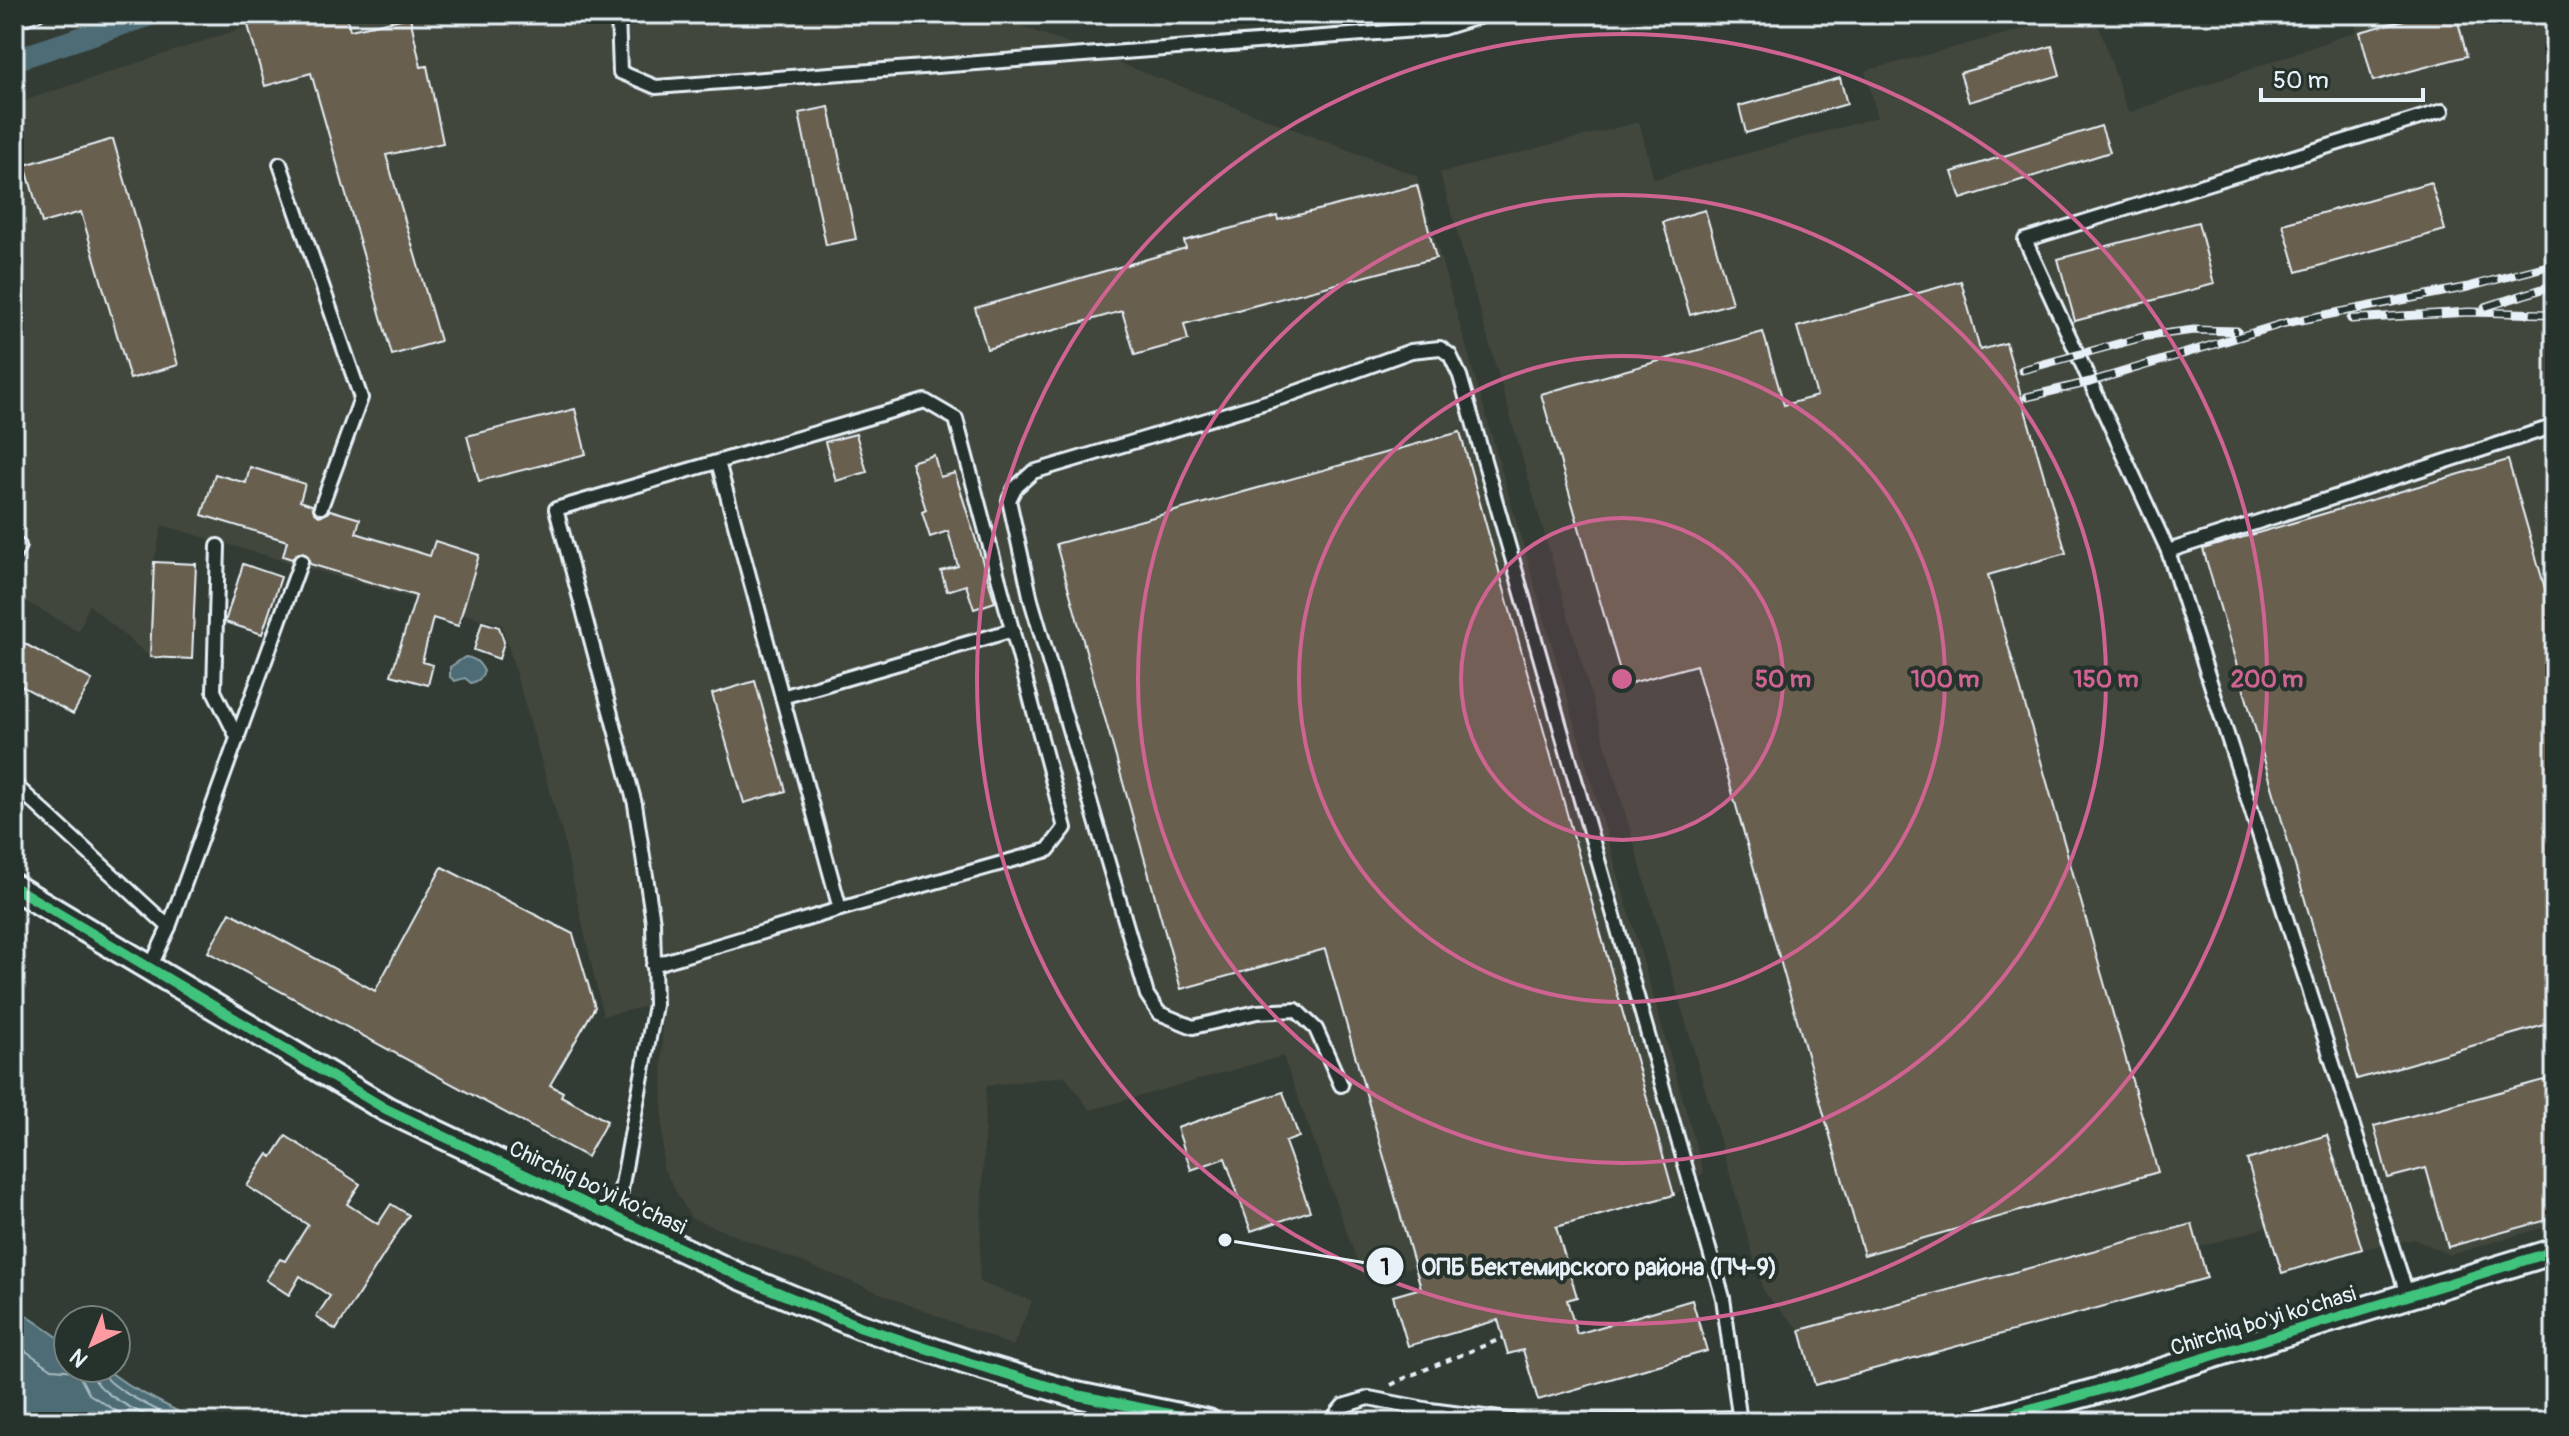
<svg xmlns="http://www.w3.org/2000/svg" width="2569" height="1436" font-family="Pangolin,sans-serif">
  <rect width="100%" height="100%" fill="#333c34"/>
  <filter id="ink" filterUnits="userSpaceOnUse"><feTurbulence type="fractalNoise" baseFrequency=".0125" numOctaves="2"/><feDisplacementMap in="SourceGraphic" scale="16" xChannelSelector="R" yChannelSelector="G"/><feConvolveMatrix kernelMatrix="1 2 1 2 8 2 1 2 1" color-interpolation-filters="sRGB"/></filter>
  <g filter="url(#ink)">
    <!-- built -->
    <g fill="#43463c">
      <path d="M285 14H990L1417 176 1704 1173 1674 1195 1415 1267 1362 1274 1283 1056 1090 1110 1065 1076 986 1086 979 1282 1032 1301 1013 1346 691 1218 663 1168 662 1003 603 1016 563 836 502 625 162 525 154 562 150 657 89 605 79 631 14 595V104Z"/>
      <path d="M2081 14H2095L2128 113 2357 31 2353 14H2555V1224L2450 1255 2415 1239 2362 1249 2282 1273 2267 1227 2199 1247 2207 1278 1815 1385 1800 1330 1764 1293 1440 173 1639 122 1654 179 1878 117 1865 71Z"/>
    </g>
    <!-- water -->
    <g fill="#4d6c74" stroke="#8ba1a9" stroke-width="2">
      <path d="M465 657C475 658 479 662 484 671 482 678 479 681 471 683L465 678 455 681 450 677V667Z"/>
      <path d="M14 1307 68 1344V1368H104L131 1387 198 1422H14Z"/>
    </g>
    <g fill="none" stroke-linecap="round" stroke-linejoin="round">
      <!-- shore -->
      <g stroke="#aabcc3" stroke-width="2">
        <path d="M14 1343 52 1369 77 1371 89 1394 134 1422"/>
        <path d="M91 1368C92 1393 139 1411 159 1422"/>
        <path d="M101 1368C103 1387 163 1412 181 1422"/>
      </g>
      <!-- canal -->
      <path stroke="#4d6c74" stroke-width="22" d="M14 60 153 14"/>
    </g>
    <!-- building -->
    <g fill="#675f50" stroke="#e8f1f8" stroke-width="2">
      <path d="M285 14H346L350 30 410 17 421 67 427 66 443 143 386 155 440 341 392 355 311 73 265 86 248 25Z"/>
      <path d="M2426 14H2456L2467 56 2373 81 2360 32Z"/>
      <path d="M2052 46 2060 75 1969 102 1960 73Z"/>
      <path d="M1840 78 1847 104 1746 133 1739 106Z"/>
      <path d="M829 107 856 239 826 245 799 113Z"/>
      <path d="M2101 126 2110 152 1961 199 1952 172Z"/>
      <path d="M113 139 178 365 130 379 81 212 42 223 25 165Z"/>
      <path d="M2431 182 2445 230 2297 272 2283 224Z"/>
      <path d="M1417 185 1436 258 1184 324 1188 340 1135 355 1122 311 987 349 975 308 1186 248 1184 241 1277 216 1278 220Z"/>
      <path d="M1705 210 1732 303 1690 315 1663 222Z"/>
      <path d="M2198 222 2214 284 2075 321 2058 259Z"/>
      <path d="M1961 281 1980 350 2006 343 2066 553 1988 575 2158 1172 1864 1255 1696 665 1624 685 1541 394 1763 332 1784 405 1817 396 1797 327Z"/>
      <path d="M575 409 586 454 479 481 467 436Z"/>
      <path d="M1460 432 1674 1195 1556 1227 1577 1297 1567 1300 1577 1334 1692 1300 1707 1351 1538 1400 1523 1350 1508 1354 1498 1320 1408 1346 1393 1296 1421 1288 1325 949 1181 989 1056 544Z"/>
      <path d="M856 434 867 472 836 481 825 442Z"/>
      <path d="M934 455 940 477 955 473 995 602 974 609 966 585 947 591 941 571 958 566 948 531 930 537 922 512 926 510 911 462Z"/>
      <path d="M2508 460 2555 623V1022L2357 1079 2203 549Z"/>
      <path d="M250 467 305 484 300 501 312 505 314 512 319 516 326 514 330 510 360 519 356 533 430 556 435 541 479 555 458 626 433 618 422 662 433 665 428 685 391 675 416 596 310 564 308 556 303 552 296 554 292 559 283 556 287 541 202 515 215 474 246 483Z"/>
      <path d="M154 562 196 564 192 659 150 657Z"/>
      <path d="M243 564 281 577 262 634 225 622Z"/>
      <path d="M482 622 499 627 504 642 499 659 474 650Z"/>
      <path d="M14 638 92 680 73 714 14 682Z"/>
      <path d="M755 681 786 791 744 803 712 694Z"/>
      <path d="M442 867 573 934 595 1007 550 1085 563 1092 561 1096 607 1121 587 1157 208 952 230 912 375 991Z"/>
      <path d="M2555 1077V1218L2448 1247 2426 1168 2388 1178 2374 1126Z"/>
      <path d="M1283 1092 1299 1137 1285 1142 1310 1211 1251 1231 1225 1158 1191 1170 1177 1128Z"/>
      <path d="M2327 1135 2362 1249 2282 1273 2247 1160Z"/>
      <path d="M286 1136 360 1184 347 1204 378 1224 391 1204 409 1215 336 1330 316 1317 330 1296 300 1276 289 1295 266 1280 280 1259 285 1261 308 1225 247 1186 268 1154 272 1157Z"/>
      <path d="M2192 1224 2207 1278 1815 1385 1800 1330Z"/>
    </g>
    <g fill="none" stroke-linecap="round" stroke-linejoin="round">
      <!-- lane casing -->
      <g stroke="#e8f1f8" stroke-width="18">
        <g id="lane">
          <path d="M618 14 620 72 656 87 1443 28 1488 14"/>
          <path d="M14 21 37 14"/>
          <path d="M280 164 361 398 321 507"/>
          <path d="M718 462 840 909"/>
          <path d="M218 546 214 691 238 739"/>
          <path d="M2168 551 2555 426"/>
          <path d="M14 555 19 546"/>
          <path d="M782 697 1013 630"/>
          <path d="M14 784 169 927"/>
          <path d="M150 968 169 927 301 561"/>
          <path d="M1341 1085 1316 1029 1296 1010 1257 1012 1193 1027 1159 1013 1147 995 1031 600 1009 500 1015 488 1033 472 1283 397 1411 351 1440 348 1450 355 1460 376 1723 1298 1740 1422"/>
          <path d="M616 1217 655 1005 653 922 635 804 556 509 925 401 956 419 1065 828 1048 850 840 909 653 965"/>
          <path d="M2408 1297 2168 551 2025 240 2442 111"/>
          <path d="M1330 1422 1343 1406 1369 1398 1430 1410 1523 1422"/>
          <path d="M1584 1422 1740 1418"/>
        </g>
      </g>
      <!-- street casing -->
      <g stroke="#e8f1f8" stroke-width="30">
        <g id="street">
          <path d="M14 887 386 1109 741 1277 859 1326 967 1362 1077 1395 1208 1422"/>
          <path d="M1982 1422 2093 1392 2555 1251"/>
        </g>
      </g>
      <!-- path -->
      <path stroke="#e8f1f8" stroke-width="4" stroke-dasharray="6 6" stroke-linecap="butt" d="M1391 1385 1409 1376 1503 1338"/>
      <!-- lane -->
      <use href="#lane" stroke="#26332d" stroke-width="12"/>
      <!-- street -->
      <use href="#street" stroke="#26332d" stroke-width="24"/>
      <!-- rail casing -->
      <g stroke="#e8f1f8" stroke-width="9">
        <g id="rail">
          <path d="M2485 307 2555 285"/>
          <path d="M2351 319 2469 312 2555 314"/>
          <path d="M2022 370 2147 336 2194 330 2237 331"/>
          <path d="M2027 397 2090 382 2285 323 2468 287 2555 264"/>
        </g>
      </g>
      <!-- rail -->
      <use href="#rail" stroke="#26332d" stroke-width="6" stroke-dasharray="18" stroke-linecap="butt"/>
      <!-- cycleway casing -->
      <g stroke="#26332d" stroke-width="15">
        <g id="cycleway">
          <path d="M14 887 386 1109 741 1277 859 1326 967 1362 1077 1395 1208 1422"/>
          <path d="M1982 1422 2093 1392 2555 1251"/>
        </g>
      </g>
      <!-- cycleway -->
      <use href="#cycleway" stroke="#40c37c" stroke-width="10"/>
    </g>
  </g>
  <!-- distance rings -->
  <circle cx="1622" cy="679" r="161" fill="#cf6492" fill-opacity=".12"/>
  <g fill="none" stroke="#cf6492" stroke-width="4">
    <circle cx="1622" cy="679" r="161"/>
    <circle cx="1622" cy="679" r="323"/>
    <circle cx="1622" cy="679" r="484"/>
    <circle cx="1622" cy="679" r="645"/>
  </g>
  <g text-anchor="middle" stroke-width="8" stroke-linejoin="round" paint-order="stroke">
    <!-- street labels -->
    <g font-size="22" fill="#e8f1f8" stroke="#26332d">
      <text transform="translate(598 1187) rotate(25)" y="8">Chirchiq bo'yi ko'chasi</text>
      <text transform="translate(2263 1320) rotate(-17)" y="8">Chirchiq bo'yi ko'chasi</text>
    </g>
  </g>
  <circle cx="1622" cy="679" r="12" fill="#cf6492" stroke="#26332d" stroke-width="4"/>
  <g font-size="24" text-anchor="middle" font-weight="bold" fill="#cf6492" stroke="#26332d" stroke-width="8" stroke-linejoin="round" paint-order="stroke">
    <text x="1783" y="687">50 m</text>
    <text x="1945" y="687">100 m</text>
    <text x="2106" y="687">150 m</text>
    <text x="2267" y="687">200 m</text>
  </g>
  <!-- callouts -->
  <path fill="none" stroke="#e8f1f8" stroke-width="3" d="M1225 1240L1385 1266"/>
  <g fill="#e8f1f8" stroke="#26332d" stroke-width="3">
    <circle cx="1225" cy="1240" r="8"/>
    <circle cx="1385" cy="1266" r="20"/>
  </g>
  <g font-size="24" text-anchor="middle" font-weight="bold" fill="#111">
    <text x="1385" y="1275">1</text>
  </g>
  <g font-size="24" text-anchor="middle" font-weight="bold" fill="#e8f1f8" stroke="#26332d" stroke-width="8" stroke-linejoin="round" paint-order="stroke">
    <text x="1599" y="1275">ОПБ Бектемирского района (ПЧ-9)</text>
  </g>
  <!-- margin -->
  <rect width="2569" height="1436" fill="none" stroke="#26332d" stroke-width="48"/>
  <rect x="24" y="24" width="2521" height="1388" fill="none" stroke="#e8f1f8" stroke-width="3" filter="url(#ink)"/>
  <!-- north arrow -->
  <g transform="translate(92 1344) rotate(223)"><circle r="38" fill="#26332d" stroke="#747f7e" stroke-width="2"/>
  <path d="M0-6L14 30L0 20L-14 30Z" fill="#ff9aa2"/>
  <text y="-12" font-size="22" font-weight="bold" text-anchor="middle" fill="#e8f1f8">N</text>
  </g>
  <!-- scale -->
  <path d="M2261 88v12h162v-12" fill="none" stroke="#e8f1f8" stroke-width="4"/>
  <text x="2273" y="88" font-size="24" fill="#e8f1f8" stroke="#26332d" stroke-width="6" paint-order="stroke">50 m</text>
</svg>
